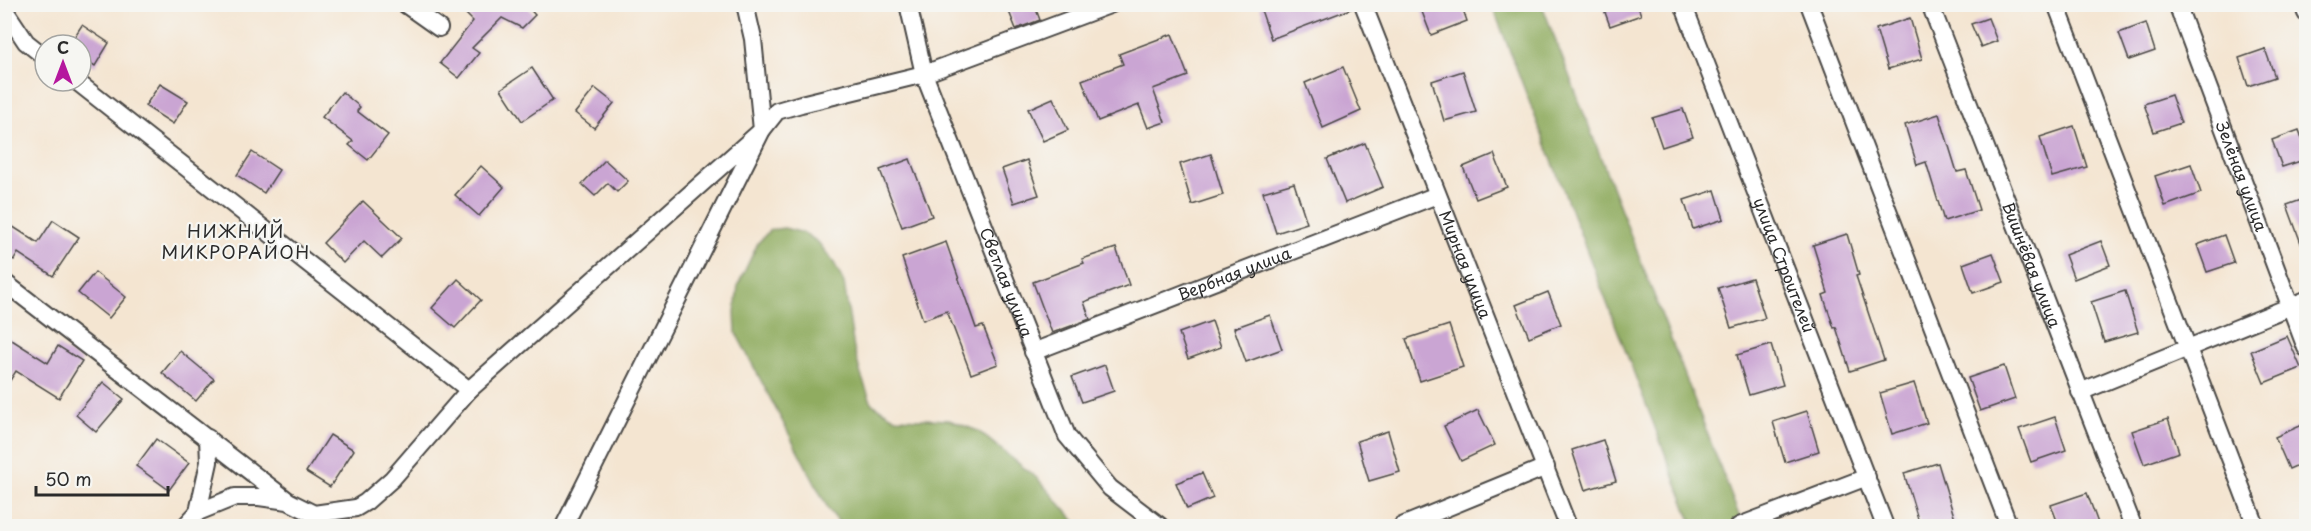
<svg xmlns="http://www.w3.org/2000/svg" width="2311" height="531" font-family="'Playpen Sans',sans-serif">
  <rect width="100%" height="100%" fill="#f6f6f2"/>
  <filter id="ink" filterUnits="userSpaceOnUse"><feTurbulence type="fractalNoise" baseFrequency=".0167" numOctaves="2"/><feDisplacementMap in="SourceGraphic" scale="12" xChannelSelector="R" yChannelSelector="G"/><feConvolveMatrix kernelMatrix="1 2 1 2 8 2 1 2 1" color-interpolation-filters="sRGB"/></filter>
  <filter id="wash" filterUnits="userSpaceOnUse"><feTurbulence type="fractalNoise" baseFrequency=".008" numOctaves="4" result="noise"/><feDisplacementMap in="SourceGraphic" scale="24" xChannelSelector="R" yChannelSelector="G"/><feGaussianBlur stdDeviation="1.35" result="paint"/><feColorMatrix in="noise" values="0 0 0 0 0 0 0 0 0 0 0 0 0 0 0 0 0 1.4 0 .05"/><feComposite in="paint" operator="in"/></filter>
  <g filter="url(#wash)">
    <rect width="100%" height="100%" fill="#f4e5d1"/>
    <!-- forest -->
    <g fill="#90ac60" stroke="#5e6c46" stroke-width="1.5">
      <path d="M1492 5H1542L1743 526H1693Z"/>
      <path d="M784 228 804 233 818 242 834 263 844 283 854 349 861 375 872 404 896 418 949 420 978 431 1038 479 1079 526H842L829 510 736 333 735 312 738 285 758 243 770 230Z"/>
    </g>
    <g id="blocks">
      <!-- building -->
      <g fill="#caa5d3">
        <path d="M473 4H525L535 15 522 28 502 18 472 48 479 53 459 78 440 63 473 21 465 13Z"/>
        <path d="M1006 4H1034L1040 20 1016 29Z"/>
        <path d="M1267 4H1353V8L1271 39 1260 7Z"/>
        <path d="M1419 4H1461L1467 21 1431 35Z"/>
        <path d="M1602 4H1637L1641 15 1610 26Z"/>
        <path d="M1910 18 1922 59 1888 69 1876 29Z"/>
        <path d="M1988 18 1997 41 1981 47 1971 24Z"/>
        <path d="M2146 23 2155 51 2129 60 2119 33Z"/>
        <path d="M82 25 109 43 95 66 81 57V45H69Z"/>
        <path d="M1172 34 1188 76 1153 89 1165 122 1148 128 1139 105 1098 121 1082 80 1123 64 1119 54Z"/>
        <path d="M2265 49 2275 77 2248 86 2239 58Z"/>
        <path d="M1343 67 1361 111 1323 128 1305 83Z"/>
        <path d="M532 68 553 100 522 121 501 89Z"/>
        <path d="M1463 71 1476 112 1444 121 1432 81Z"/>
        <path d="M160 84 188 101 173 124 145 106Z"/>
        <path d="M595 88 614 103 594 128 575 113Z"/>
        <path d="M342 92 360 107 357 111 388 135 368 160 349 145 353 141 322 117Z"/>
        <path d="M2171 95 2181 123 2154 132 2144 104Z"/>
        <path d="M1053 98 1068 130 1043 141 1028 109Z"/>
        <path d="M1683 109 1693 137 1662 147 1652 118Z"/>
        <path d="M1939 114 1957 172 1966 170 1979 210 1944 221 1926 162 1917 165 1905 125Z"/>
        <path d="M2074 126 2087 167 2052 177 2040 137Z"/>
        <path d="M2299 130 2307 152V159L2282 167 2272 140Z"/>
        <path d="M1365 143 1383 187 1345 203 1327 159Z"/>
        <path d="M252 152 279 170 264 193 237 175Z"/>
        <path d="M1211 154 1223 195 1192 205 1180 164Z"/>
        <path d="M1494 154 1507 187 1476 199 1463 167Z"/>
        <path d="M910 159 932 216 902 227 880 170Z"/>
        <path d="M605 160 628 181 617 192 608 183 595 196 582 184Z"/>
        <path d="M1027 160 1039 195 1014 203 1002 169Z"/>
        <path d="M2191 164 2201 193 2165 206 2155 176Z"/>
        <path d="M481 166 504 187 479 216 455 195Z"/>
        <path d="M1294 183 1307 223 1276 233 1263 192Z"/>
        <path d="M1715 190 1724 219 1693 229 1684 200Z"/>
        <path d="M2307 198V254H2305L2287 205Z"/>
        <path d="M363 201 402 238 382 258 364 241 343 263 323 243Z"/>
        <path d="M53 220 79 237 53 276 18 253 14 260 4 254V221L38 243Z"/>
        <path d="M1847 234 1859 275 1856 276 1884 360 1850 371 1836 327 1834 328 1823 295 1828 293 1813 245Z"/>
        <path d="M2224 235 2234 263 2207 272 2197 245Z"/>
        <path d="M2101 241 2110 265 2074 279 2065 255Z"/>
        <path d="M946 242 976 328 983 326 998 364 971 374 947 311 923 320 902 258Z"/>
        <path d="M1116 248 1129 285 1084 302 1090 319 1052 333 1033 282 1084 263 1082 259Z"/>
        <path d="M1993 253 2004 282 1973 293 1963 264Z"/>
        <path d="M95 272 126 297 109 318 78 293Z"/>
        <path d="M1752 278 1765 318 1731 328 1718 288Z"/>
        <path d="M458 279 481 300 455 328 432 308Z"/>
        <path d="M2125 291 2138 332 2104 342 2091 302Z"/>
        <path d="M1548 292 1561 324 1529 337 1516 305Z"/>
        <path d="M1270 315 1282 349 1246 362 1234 328Z"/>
        <path d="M1212 321 1221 347 1188 359 1179 333Z"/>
        <path d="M1449 325 1463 367 1420 381 1406 339Z"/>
        <path d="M4 335 48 363 58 346 82 361 59 398 16 371 4 390Z"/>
        <path d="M2287 336 2301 368 2264 383 2251 351Z"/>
        <path d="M1771 345 1783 385 1749 395 1737 355Z"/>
        <path d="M180 351 214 379 196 401 162 373Z"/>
        <path d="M1105 365 1114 391 1082 402 1072 377Z"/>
        <path d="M2004 366 2015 399 1980 411 1968 378Z"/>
        <path d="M103 382 124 399 96 432 76 415Z"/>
        <path d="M1914 383 1927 423 1892 434 1880 393Z"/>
        <path d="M1478 410 1495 445 1461 461 1444 426Z"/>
        <path d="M1807 411 1819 451 1785 462 1773 422Z"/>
        <path d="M2055 417 2066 450 2031 462 2019 429Z"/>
        <path d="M2168 419 2179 452 2144 464 2132 431Z"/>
        <path d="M2307 423V461L2289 469 2275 437Z"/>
        <path d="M1388 431 1400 472 1369 481 1357 441Z"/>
        <path d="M330 435 354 450 330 487 306 472Z"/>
        <path d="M156 439 189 463 169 490 136 466Z"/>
        <path d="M1603 440 1616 481 1585 490 1572 450Z"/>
        <path d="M1938 463 1957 526H1920L1904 473Z"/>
        <path d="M1202 473 1213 498 1187 509 1176 483Z"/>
        <path d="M2087 493 2099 526H2059L2051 505Z"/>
      </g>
    </g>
  </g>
  <g filter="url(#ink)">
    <use href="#blocks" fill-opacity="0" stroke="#494744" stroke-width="1.5"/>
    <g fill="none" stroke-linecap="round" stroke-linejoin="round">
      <!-- minor casing -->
      <g stroke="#494744" stroke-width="20">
        <g id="minor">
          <path d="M405 4 439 28"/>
          <path id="s1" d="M908 4 924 74 1067 436 1110 488 1160 526"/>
          <path id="s2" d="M1363 4 1568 526"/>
          <path id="s3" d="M1683 4 1885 526"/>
          <path d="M1809 4 2009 526"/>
          <path id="s4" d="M1930 4 2133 526"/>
          <path d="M2056 4 2256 526"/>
          <path id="s5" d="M2177 4 2306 348"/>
          <path d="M2303 4 2306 13"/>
          <path d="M4 9 26 42 45 57"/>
          <path d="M76 81 469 390"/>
          <path d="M4 282 287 500"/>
          <path id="s6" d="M1033 352 1437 195"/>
          <path d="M2080 392 2306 300"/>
          <path d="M198 512 209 462 208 438"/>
          <path d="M185 526 198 512 235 497H259L288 501 314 514 356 508 366 502 392 479 469 390 762 130 753 39 745 4"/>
          <path d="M564 526 762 130 777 111 801 104 924 74 1112 4"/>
          <path d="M1402 526 1546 467"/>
          <path d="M1739 526 1867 477"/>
        </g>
      </g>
      <!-- minor -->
      <use href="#minor" stroke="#fff" stroke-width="16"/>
    </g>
  </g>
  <g text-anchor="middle" stroke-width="4.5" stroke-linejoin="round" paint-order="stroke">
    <!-- street labels -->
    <g font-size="16" fill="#2b2b2b" stroke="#f6f6f2">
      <text dy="6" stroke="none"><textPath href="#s5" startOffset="184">Зелёная улица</textPath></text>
      <text dy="6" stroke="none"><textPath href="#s3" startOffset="280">улица Строителей</textPath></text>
      <text dy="6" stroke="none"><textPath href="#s2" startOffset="280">Мирная улица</textPath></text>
      <text dy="6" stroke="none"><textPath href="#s4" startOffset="280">Вишнёвая улица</textPath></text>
      <text dy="6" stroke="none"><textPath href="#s6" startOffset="216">Вербная улица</textPath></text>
      <text dy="6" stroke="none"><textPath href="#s1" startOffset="296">Светлая улица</textPath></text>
    </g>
    <!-- neighbourhood labels -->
    <g font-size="18" letter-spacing="1.5" fill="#2b2b2b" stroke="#f6f6f2">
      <text x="236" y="238">НИЖНИЙ<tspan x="236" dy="21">МИКРОРАЙОН</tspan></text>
    </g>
  </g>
  <!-- margin -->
  <rect width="2311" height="531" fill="none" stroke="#f6f6f2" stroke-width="24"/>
  <!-- north arrow -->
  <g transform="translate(63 63)"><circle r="28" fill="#f6f6f2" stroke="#a5a5a2" stroke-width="1.5"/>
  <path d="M0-4.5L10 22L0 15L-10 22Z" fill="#b5179e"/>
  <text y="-9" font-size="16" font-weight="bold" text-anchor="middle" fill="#2b2b2b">С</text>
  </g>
  <!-- scale -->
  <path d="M36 486v9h132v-9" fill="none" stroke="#2b2b2b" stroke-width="3"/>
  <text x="45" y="486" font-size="18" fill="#2b2b2b" stroke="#f6f6f2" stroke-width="4.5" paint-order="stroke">50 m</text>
</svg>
